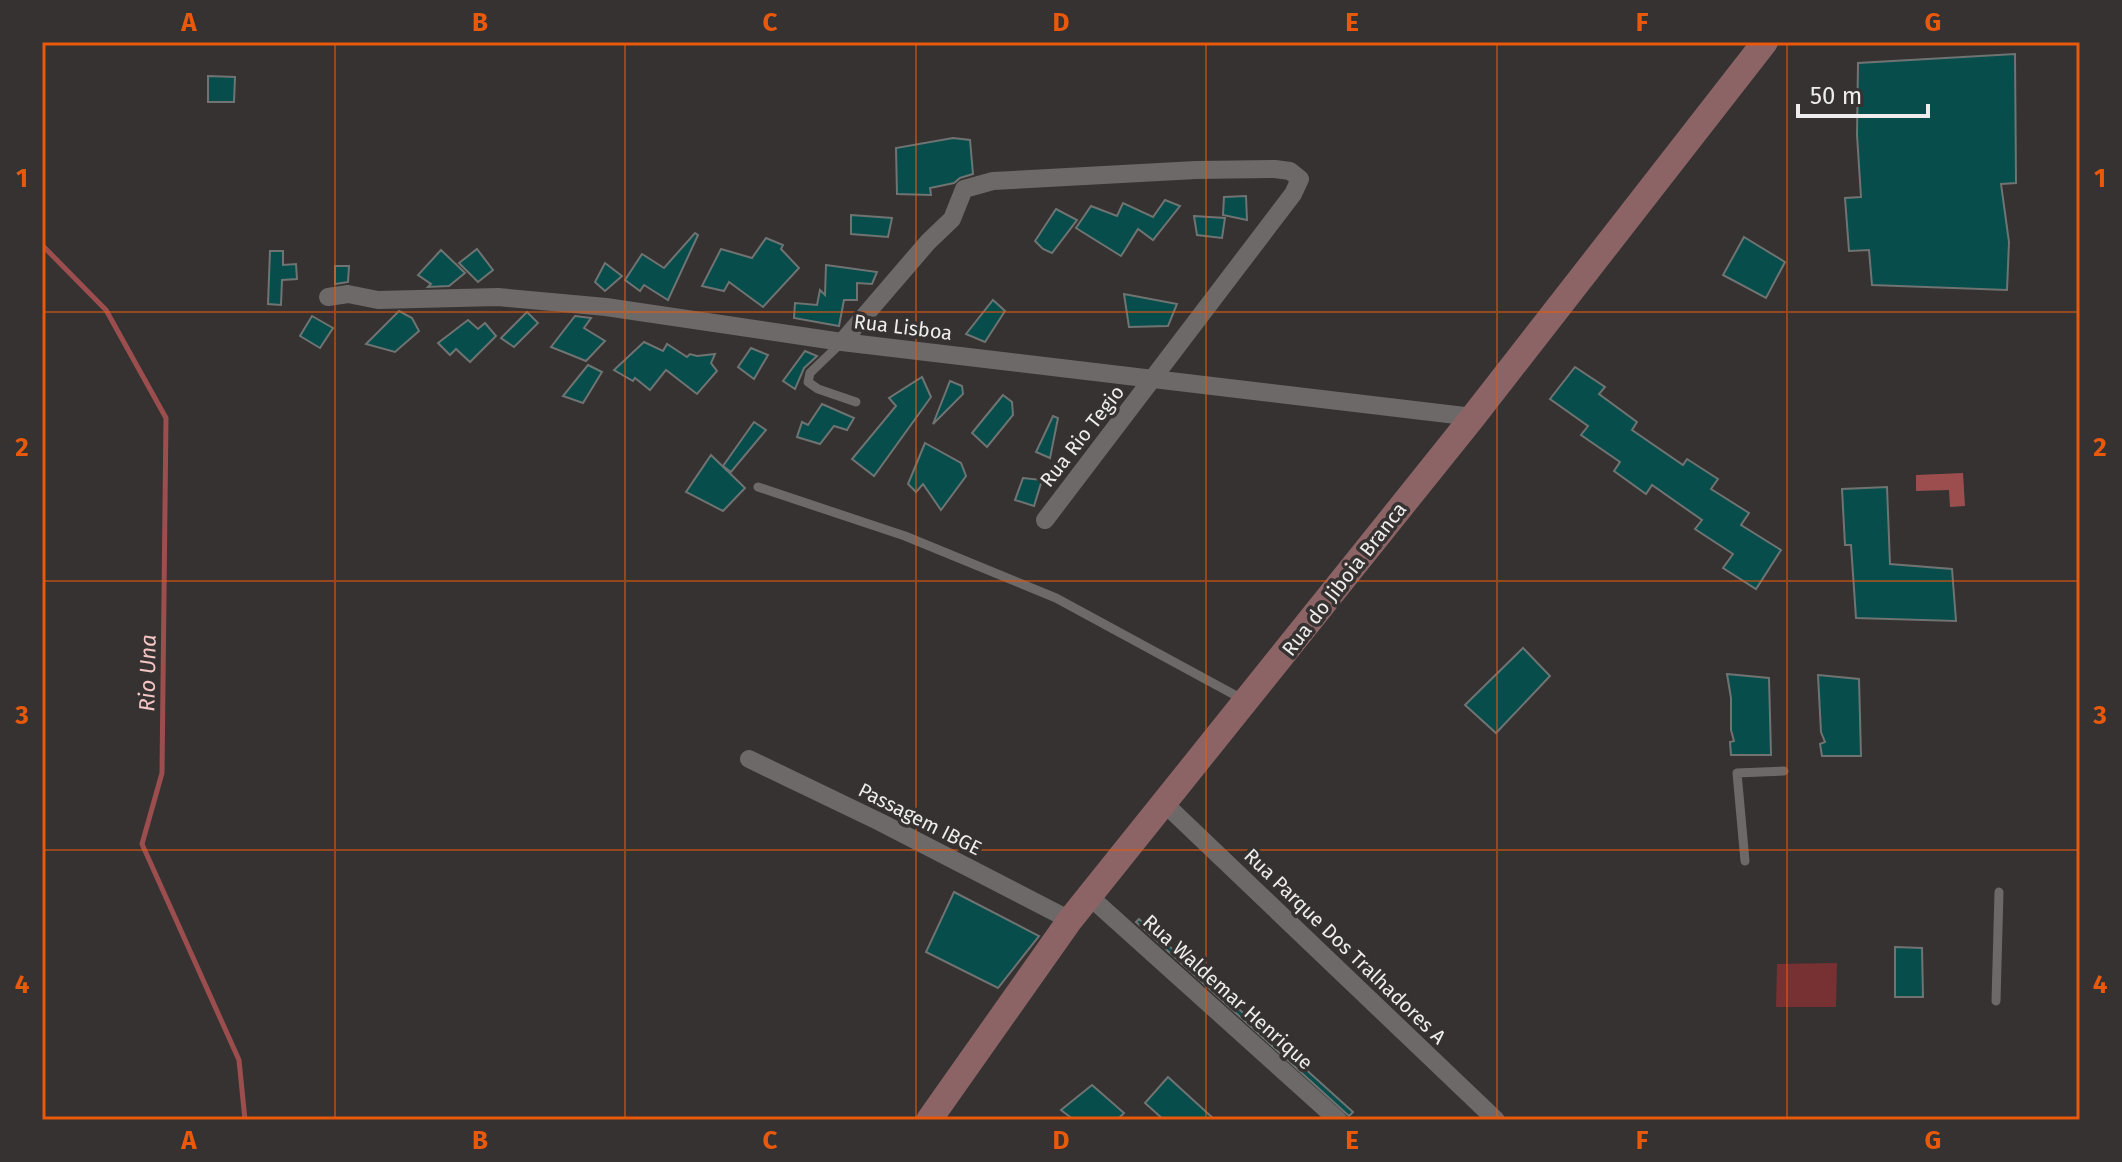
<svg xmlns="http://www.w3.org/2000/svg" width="2122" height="1162" font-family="'Fira Sans',sans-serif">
  <rect width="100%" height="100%" fill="#353231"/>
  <!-- green -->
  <path fill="#783133" d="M1837 963 1836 1007H1776L1777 964Z"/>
  <!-- water -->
  <path fill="#9c4e4f" d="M1963 473 1965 506 1950 507 1949 490 1916 491V475Z"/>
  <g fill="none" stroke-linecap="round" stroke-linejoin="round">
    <!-- stream -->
    <path stroke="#9c4e4f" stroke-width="5" d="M42 245 106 310 166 418 162 773 142 844 239 1060 245 1120"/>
  </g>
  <!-- building -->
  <g fill="#074d4c" stroke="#6f7372" stroke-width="2">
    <path d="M2015 54 2016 183 2001 184 2009 242 2007 290 1872 285 1869 250 1849 251 1845 198 1861 197 1857 135 1858 63Z"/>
    <path d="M208 76 235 77 234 102H208Z"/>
    <path d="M953 138 970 140 973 174 960 178 954 183 930 188 931 195 897 194 896 148Z"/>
    <path d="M1246 196 1247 220 1223 215 1224 197Z"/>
    <path d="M1165 200 1180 206 1153 240 1138 229 1121 256 1076 228 1091 206 1117 216 1123 203 1153 217Z"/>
    <path d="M1056 209 1077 220 1052 253 1043 249 1035 241Z"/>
    <path d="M851 215 892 218 888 237 851 234Z"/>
    <path d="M1194 216 1225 218 1222 238 1197 235Z"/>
    <path d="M695 233 698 235 668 300 644 285 640 291 625 280 642 254 664 268Z"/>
    <path d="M1744 237 1785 262 1766 298 1723 275Z"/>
    <path d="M766 238 783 245 781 249 799 268 763 307 729 282 724 291 702 286 721 249 752 258Z"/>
    <path d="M477 249 493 270 478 282 459 263Z"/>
    <path d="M441 250 465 273 449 286 428 287 431 284 418 275Z"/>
    <path d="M270 251H283V265L296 264 297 279 282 280 281 305 268 304Z"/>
    <path d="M605 263 622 276 605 291 595 282Z"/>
    <path d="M826 265 877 272 872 284 857 283V300H844L839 326 794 318 795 303 817 305 820 290 825 295Z"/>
    <path d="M335 266H349L348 282 335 284Z"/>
    <path d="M1124 294 1177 304 1168 326 1129 327Z"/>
    <path d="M993 300 1005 311 985 342 966 334Z"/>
    <path d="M399 311 412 318 419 331 395 352 366 344Z"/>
    <path d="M527 312 538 323 514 347 501 338Z"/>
    <path d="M312 316 333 328 320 348 300 336Z"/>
    <path d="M575 316 591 318 584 328 605 341 586 361 551 347Z"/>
    <path d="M468 320 478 329 485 323 496 336 470 362 456 349 450 355 438 343Z"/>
    <path d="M644 342 663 351 667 344 687 357 690 354 697 356 715 354 711 363 717 371 697 394 666 370 650 390 635 378 633 381 614 370Z"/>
    <path d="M751 348 768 355 754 379 738 367Z"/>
    <path d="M805 351 817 356 804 368 795 389 783 381Z"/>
    <path d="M588 365 602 372 583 403 563 396Z"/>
    <path d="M1575 367 1605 387 1599 394 1637 422 1632 430 1683 465 1687 459 1718 479 1711 489 1749 513 1741 525 1781 550 1756 589 1723 568 1733 554 1695 529 1702 520 1652 485 1646 494 1614 471 1620 462 1581 435 1588 426 1550 399Z"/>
    <path d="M922 377 931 397 874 476 852 459 896 406 889 398Z"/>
    <path d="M950 381 962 386 963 394 933 424Z"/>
    <path d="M1003 395 1012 402 1013 415 987 447 972 433Z"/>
    <path d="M822 404 854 418 847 430 834 426 820 444 797 437 802 422 808 425Z"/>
    <path d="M1053 416 1058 418 1050 458 1036 452Z"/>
    <path d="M754 422 766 430 731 472 723 466Z"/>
    <path d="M925 443 961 463 966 476 941 510 923 484 916 492 908 484Z"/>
    <path d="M711 455 745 488 723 511 686 492Z"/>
    <path d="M1023 478 1042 480 1034 506 1015 500Z"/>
    <path d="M1887 487 1890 564 1952 569 1956 621 1856 618 1851 545H1845L1842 489Z"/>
    <path d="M1523 648 1550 676 1496 733 1465 705Z"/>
    <path d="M1727 674 1769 678 1771 755H1731L1730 742 1734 741 1731 730V698Z"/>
    <path d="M1818 675 1859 679 1861 756H1822L1820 744 1825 742 1821 732Z"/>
    <path d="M954 892 1039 936 998 988 926 952Z"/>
    <path d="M1139 919 1353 1112 1349 1116 1136 922Z"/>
    <path d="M1895 947 1922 948 1923 997H1895Z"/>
    <path d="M1168 1077 1215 1120H1164L1145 1103Z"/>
    <path d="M1092 1085 1124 1113 1117 1120H1074L1061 1110Z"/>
  </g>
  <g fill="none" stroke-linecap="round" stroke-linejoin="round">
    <!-- service -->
    <g stroke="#6d6969" stroke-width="9">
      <path d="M840 344 810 373 808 382 818 389 856 402"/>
      <path d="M758 487 905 536 1056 598 1244 700"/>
      <path d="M1745 861 1737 773 1784 771"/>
      <path d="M1996 1001 1999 892"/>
    </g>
    <!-- minor -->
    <g stroke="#6d6969" stroke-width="18">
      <path d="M328 297 348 294 378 300 498 297 606 307 842 342 1473 417"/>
      <path d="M842 342 928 242 952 219 964 189 993 181 1196 170 1275 169 1290 171 1300 179 1293 194 1045 520"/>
      <path d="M749 759 880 822 1070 920"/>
      <path d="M1164 803 1496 1120"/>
      <path d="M1089 896 1338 1120"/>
    </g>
    <!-- secondary -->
    <path stroke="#8c6466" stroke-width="26" d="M929 1120 1070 920 1473 417 1765 42"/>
  </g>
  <!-- grid -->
  <path fill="none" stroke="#e8590c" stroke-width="2" stroke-opacity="0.55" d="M335 42V1120M625 42V1120M916 42V1120M1206 42V1120M1497 42V1120M1787 42V1120M42 312H2080M42 581H2080M42 850H2080"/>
  <g text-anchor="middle" stroke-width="7" stroke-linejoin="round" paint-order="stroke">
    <!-- street labels -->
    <g font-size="20" fill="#eeecec" stroke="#353231">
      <text transform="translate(903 327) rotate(7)" y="7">Rua Lisboa</text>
      <text transform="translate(1082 436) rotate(-52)" y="7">Rua Rio Tegio</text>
      <text transform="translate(1344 579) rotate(-52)" y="7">Rua do Jiboia Branca</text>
      <text transform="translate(920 819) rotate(27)" y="7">Passagem IBGE</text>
      <text transform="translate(1345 946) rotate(44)" y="7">Rua Parque Dos Tralhadores A</text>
      <text transform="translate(1228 992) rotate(42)" y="7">Rua Waldemar Henrique</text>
    </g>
    <!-- water labels -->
    <g font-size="22" font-style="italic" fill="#f4c5c4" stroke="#353231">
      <text transform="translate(147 673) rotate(-89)" y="8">Rio Una</text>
    </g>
  </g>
  <!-- border -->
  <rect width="2122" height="1162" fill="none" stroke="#353231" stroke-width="88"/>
  <!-- scale -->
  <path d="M1798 104v12h130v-12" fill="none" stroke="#eeecec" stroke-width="4"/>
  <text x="1810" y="104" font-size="24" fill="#eeecec" stroke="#353231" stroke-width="6" paint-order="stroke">50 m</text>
  <rect x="44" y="44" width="2034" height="1074" fill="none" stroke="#e8590c" stroke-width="3"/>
  <g font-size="26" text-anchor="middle" font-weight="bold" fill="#e8590c">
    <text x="189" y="31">A</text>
    <text x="480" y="31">B</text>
    <text x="770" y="31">C</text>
    <text x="1061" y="31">D</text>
    <text x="1352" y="31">E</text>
    <text x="1642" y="31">F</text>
    <text x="1933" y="31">G</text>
    <text x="22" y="187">1</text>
    <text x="2100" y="187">1</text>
    <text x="22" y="456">2</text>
    <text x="2100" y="456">2</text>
    <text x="22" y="724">3</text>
    <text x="2100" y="724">3</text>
    <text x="22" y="993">4</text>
    <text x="2100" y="993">4</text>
    <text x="189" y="1149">A</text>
    <text x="480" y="1149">B</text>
    <text x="770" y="1149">C</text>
    <text x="1061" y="1149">D</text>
    <text x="1352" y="1149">E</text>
    <text x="1642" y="1149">F</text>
    <text x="1933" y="1149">G</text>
  </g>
</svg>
